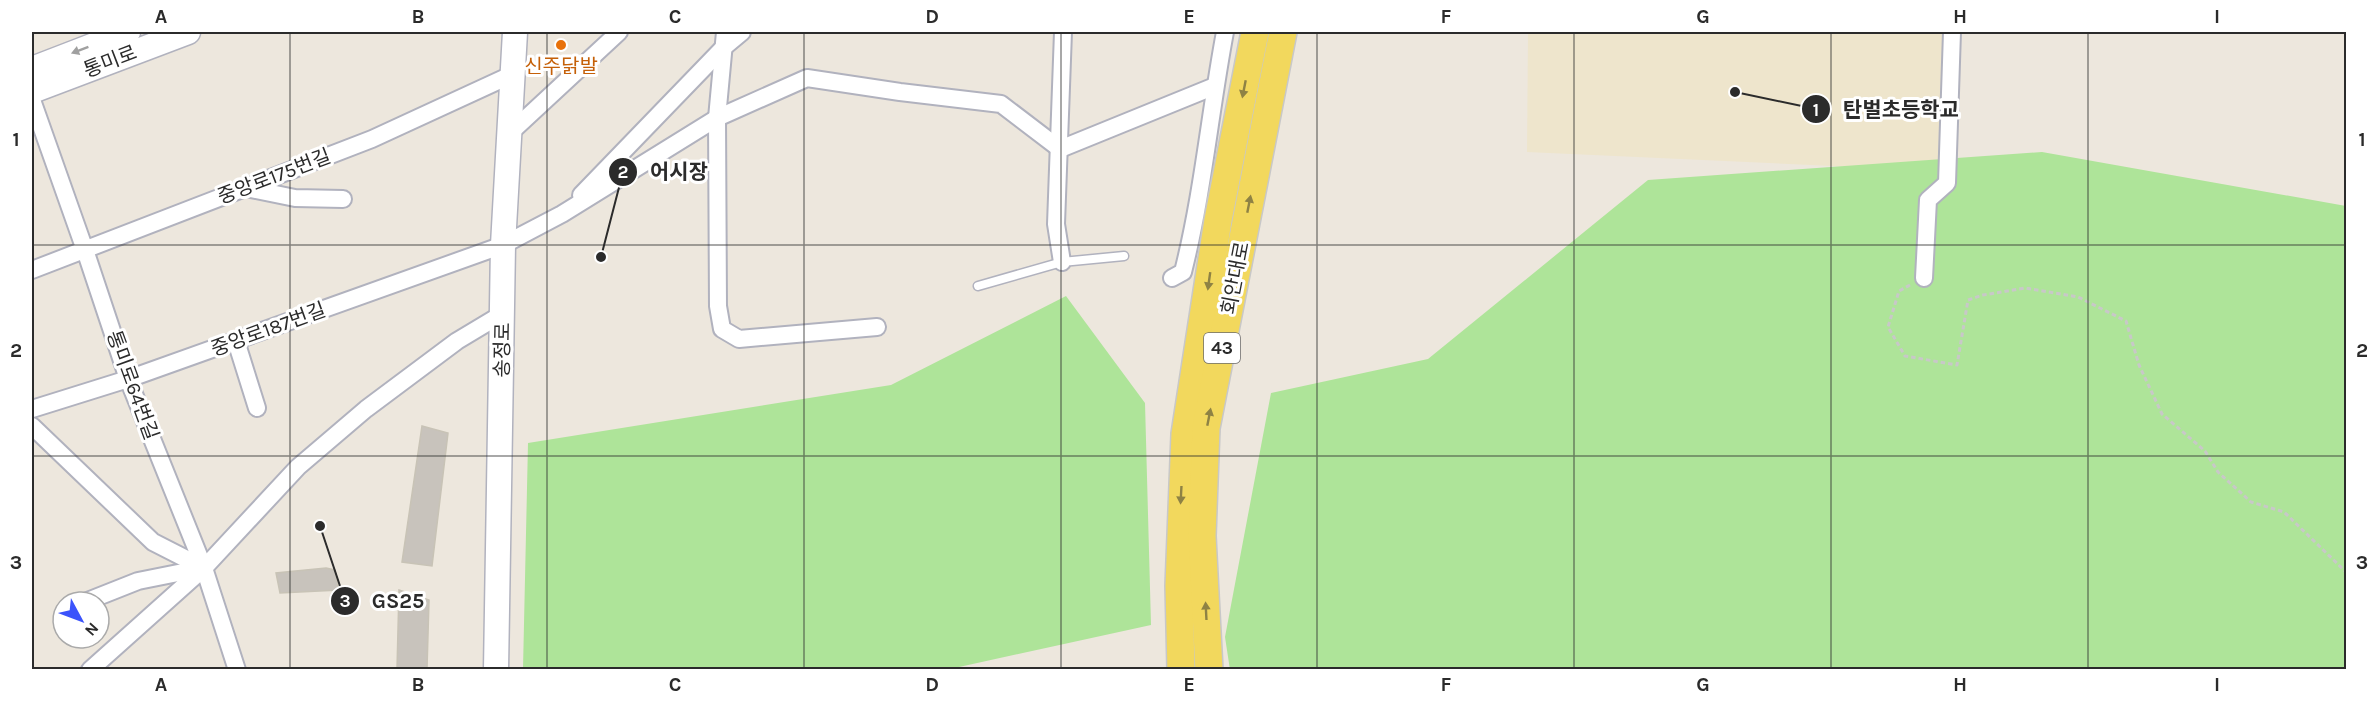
<svg xmlns="http://www.w3.org/2000/svg" width="2378" height="701" font-family="Karla,'Noto Sans KR',sans-serif">
  <rect width="100%" height="100%" fill="#ede7dd"/>
  <!-- education -->
  <path fill="#eee5cc" d="M1528 32H1944L1941 171 1527 152Z"/>
  <!-- green -->
  <g fill="#aee499">
    <path d="M2042 152 2346 206V669L1230 670 1225 637 1271 393 1428 359 1648 180Z"/>
    <path d="M1066 296 1145 403 1151 625 950 669H523L528 443 891 385Z"/>
  </g>
  <!-- building -->
  <g fill="#c8c3bc" stroke="#c8c3b6" stroke-width="1.5">
    <path d="M422 426 448 433 432 566 402 562Z"/>
    <path d="M326 568 335 570 339 590 280 593 276 573Z"/>
    <path d="M399 590 429 600 427 669H397Z"/>
  </g>
  <g fill="none" stroke-linecap="round" stroke-linejoin="round">
    <!-- lane casing -->
    <g stroke="#b1b2be" stroke-width="11">
      <path id="lane" d="M978 286 1062 262 1124 256"/>
    </g>
    <!-- street casing -->
    <g stroke="#b1b2be" stroke-width="20">
      <g id="street">
        <path d="M725 32 717 118 718 306 722 329 739 339 877 327"/>
        <path d="M32 100 85 250 128 379 204 568 237 670"/>
        <path d="M509 134 619 32"/>
        <path d="M246 188 295 198 343 199"/>
        <path d="M581 195 724 47 742 32"/>
        <path d="M1062 262 1056 224 1063 32"/>
        <path d="M32 270 372 139 513 74"/>
        <path d="M1172 278 1183 272C1203 193 1210 111 1225 32"/>
        <path d="M1924 278 1928 200 1947 183 1952 32"/>
        <path d="M236 341 257 408"/>
        <path d="M32 409 128 379 503 245 562 214 717 118 807 78 900 92 1001 104 1060 149 1215 86"/>
        <path d="M32 426 153 542 204 568"/>
        <path d="M85 602 138 581 203 568"/>
        <path d="M90 670 204 568 298 467 366 409 457 341 502 314"/>
      </g>
    </g>
    <!-- secondary casing -->
    <g stroke="#b1b2be" stroke-width="27">
      <g id="secondary">
        <path d="M32 69 128 32"/>
        <path d="M32 91 188 32"/>
        <path d="M496 670 503 245 515 32"/>
      </g>
    </g>
    <!-- primary casing -->
    <g stroke="#c8c8c8" stroke-width="30">
      <g id="primary">
        <path d="M1181 670 1179 586 1185 434 1218 220 1255 32"/>
        <path d="M1209 670 1202 536 1206 428 1283 32"/>
      </g>
    </g>
    <!-- path -->
    <g stroke="#c8c8c8" stroke-width="3" stroke-dasharray="4.5 3" stroke-linecap="butt">
      <path d="M32 33 39 32"/>
      <path d="M1910 285 1899 291 1888 327 1905 356 1957 365 1968 300 1983 295 2025 288 2078 297 2126 321 2139 365 2162 414 2205 451 2218 472 2251 502 2284 512 2346 572"/>
    </g>
    <!-- lane -->
    <use href="#lane" stroke="#fff" stroke-width="8"/>
    <!-- street -->
    <use href="#street" stroke="#fff" stroke-width="16"/>
    <!-- secondary -->
    <use href="#secondary" stroke="#fff" stroke-width="24"/>
    <!-- primary -->
    <use href="#primary" stroke="#f2d85d" stroke-width="27"/>
  </g>
  <!-- one-way arrows -->
  <defs><path id="oneway-solid" d="M-6-.8H1V-3.2L6.5 0L1 3.2V.8H-6Z" transform="scale(1.5)"/></defs>
  <use fill="#a0a0a0" href="#oneway-solid" transform="translate(80 50) rotate(159)"/>
  <g fill="#8e8244">
    <use href="#oneway-solid" transform="translate(1244 89) rotate(101)"/>
    <use href="#oneway-solid" transform="translate(1249 204) rotate(-79)"/>
    <use href="#oneway-solid" transform="translate(1209 281) rotate(98)"/>
    <use href="#oneway-solid" transform="translate(1209 417) rotate(-79)"/>
    <use href="#oneway-solid" transform="translate(1181 495) rotate(93)"/>
    <use href="#oneway-solid" transform="translate(1206 611) rotate(-93)"/>
  </g>
  <!-- grid -->
  <path fill="none" stroke="#2b2b2b" stroke-width="1.5" stroke-opacity="0.55" d="M290 32V670M547 32V670M804 32V670M1061 32V670M1317 32V670M1574 32V670M1831 32V670M2088 32V670M32 245H2346M32 456H2346"/>
  <!-- markers -->
  <circle fill="#e8710a" stroke="#fff" stroke-width="2" cx="561" cy="45" r="6"/>
  <g text-anchor="middle" stroke-width="6" stroke-linejoin="round" paint-order="stroke">
    <!-- shield labels -->
    <rect fill="#fff" stroke="#6b6b6b" stroke-width="1.5" x="1204" y="333" width="36" height="30" rx="4.5"/>
    <g font-size="18" font-weight="bold" fill="#2b2b2b">
      <text x="1222" y="354">43</text>
    </g>
    <!-- street labels -->
    <g font-size="20" fill="#2b2b2b" stroke="#fff">
      <text transform="translate(110 61) rotate(-21)" y="7">통미로</text>
      <text transform="translate(274 176) rotate(-21)" y="7">중앙로175번길</text>
      <text transform="translate(1235 278) rotate(-79)" y="7">회안대로</text>
      <text transform="translate(268 329) rotate(-20)" y="7">중앙로187번길</text>
      <text transform="translate(502 350) rotate(-89)" y="7">송정로</text>
      <text transform="translate(133 385) rotate(70)" y="7">통미로64번길</text>
    </g>
    <!-- food labels -->
    <g font-size="20" fill="#c56008" stroke="#fff">
      <text x="561" y="73">신주닭발</text>
    </g>
  </g>
  <!-- callouts -->
  <path fill="none" stroke="#2b2b2b" stroke-width="2" d="M1735 92L1816 109M601 257L623 172M320 526L345 601"/>
  <g fill="#2b2b2b" stroke="#fff" stroke-width="2">
    <circle cx="1735" cy="92" r="6"/>
    <circle cx="601" cy="257" r="6"/>
    <circle cx="320" cy="526" r="6"/>
    <circle cx="1816" cy="109" r="15"/>
    <circle cx="623" cy="172" r="15"/>
    <circle cx="345" cy="601" r="15"/>
  </g>
  <g font-size="18" text-anchor="middle" font-weight="bold" fill="#fff">
    <text x="1816" y="116">1</text>
    <text x="623" y="178">2</text>
    <text x="345" y="607">3</text>
  </g>
  <g font-size="21" text-anchor="middle" font-weight="bold" fill="#2b2b2b" stroke="#fff" stroke-width="6" stroke-linejoin="round" paint-order="stroke">
    <text x="1901" y="117">탄벌초등학교</text>
    <text x="679" y="179">어시장</text>
    <text x="398" y="608">GS25</text>
  </g>
  <!-- border -->
  <rect width="2378" height="701" fill="none" stroke="#ffffff" stroke-width="66"/>
  <!-- north arrow -->
  <g transform="translate(81 620) rotate(131)"><circle r="28" fill="#ffffff" stroke="#aaaaaa" stroke-width="1.5"/>
  <path d="M0-4.5L10 22L0 15L-10 22Z" fill="#3b53fb"/>
  <text y="-9" font-size="16" font-weight="bold" text-anchor="middle" fill="#2b2b2b">N</text>
  </g>
  <rect x="33" y="33" width="2312" height="635" fill="none" stroke="#2b2b2b" stroke-width="2"/>
  <g font-size="20" text-anchor="middle" font-weight="bold" fill="#2b2b2b">
    <text x="161" y="23">A</text>
    <text x="418" y="23">B</text>
    <text x="675" y="23">C</text>
    <text x="932" y="23">D</text>
    <text x="1189" y="23">E</text>
    <text x="1446" y="23">F</text>
    <text x="1703" y="23">G</text>
    <text x="1960" y="23">H</text>
    <text x="2217" y="23">I</text>
    <text x="16" y="146">1</text>
    <text x="2362" y="146">1</text>
    <text x="16" y="357">2</text>
    <text x="2362" y="357">2</text>
    <text x="16" y="569">3</text>
    <text x="2362" y="569">3</text>
    <text x="161" y="691">A</text>
    <text x="418" y="691">B</text>
    <text x="675" y="691">C</text>
    <text x="932" y="691">D</text>
    <text x="1189" y="691">E</text>
    <text x="1446" y="691">F</text>
    <text x="1703" y="691">G</text>
    <text x="1960" y="691">H</text>
    <text x="2217" y="691">I</text>
  </g>
</svg>
